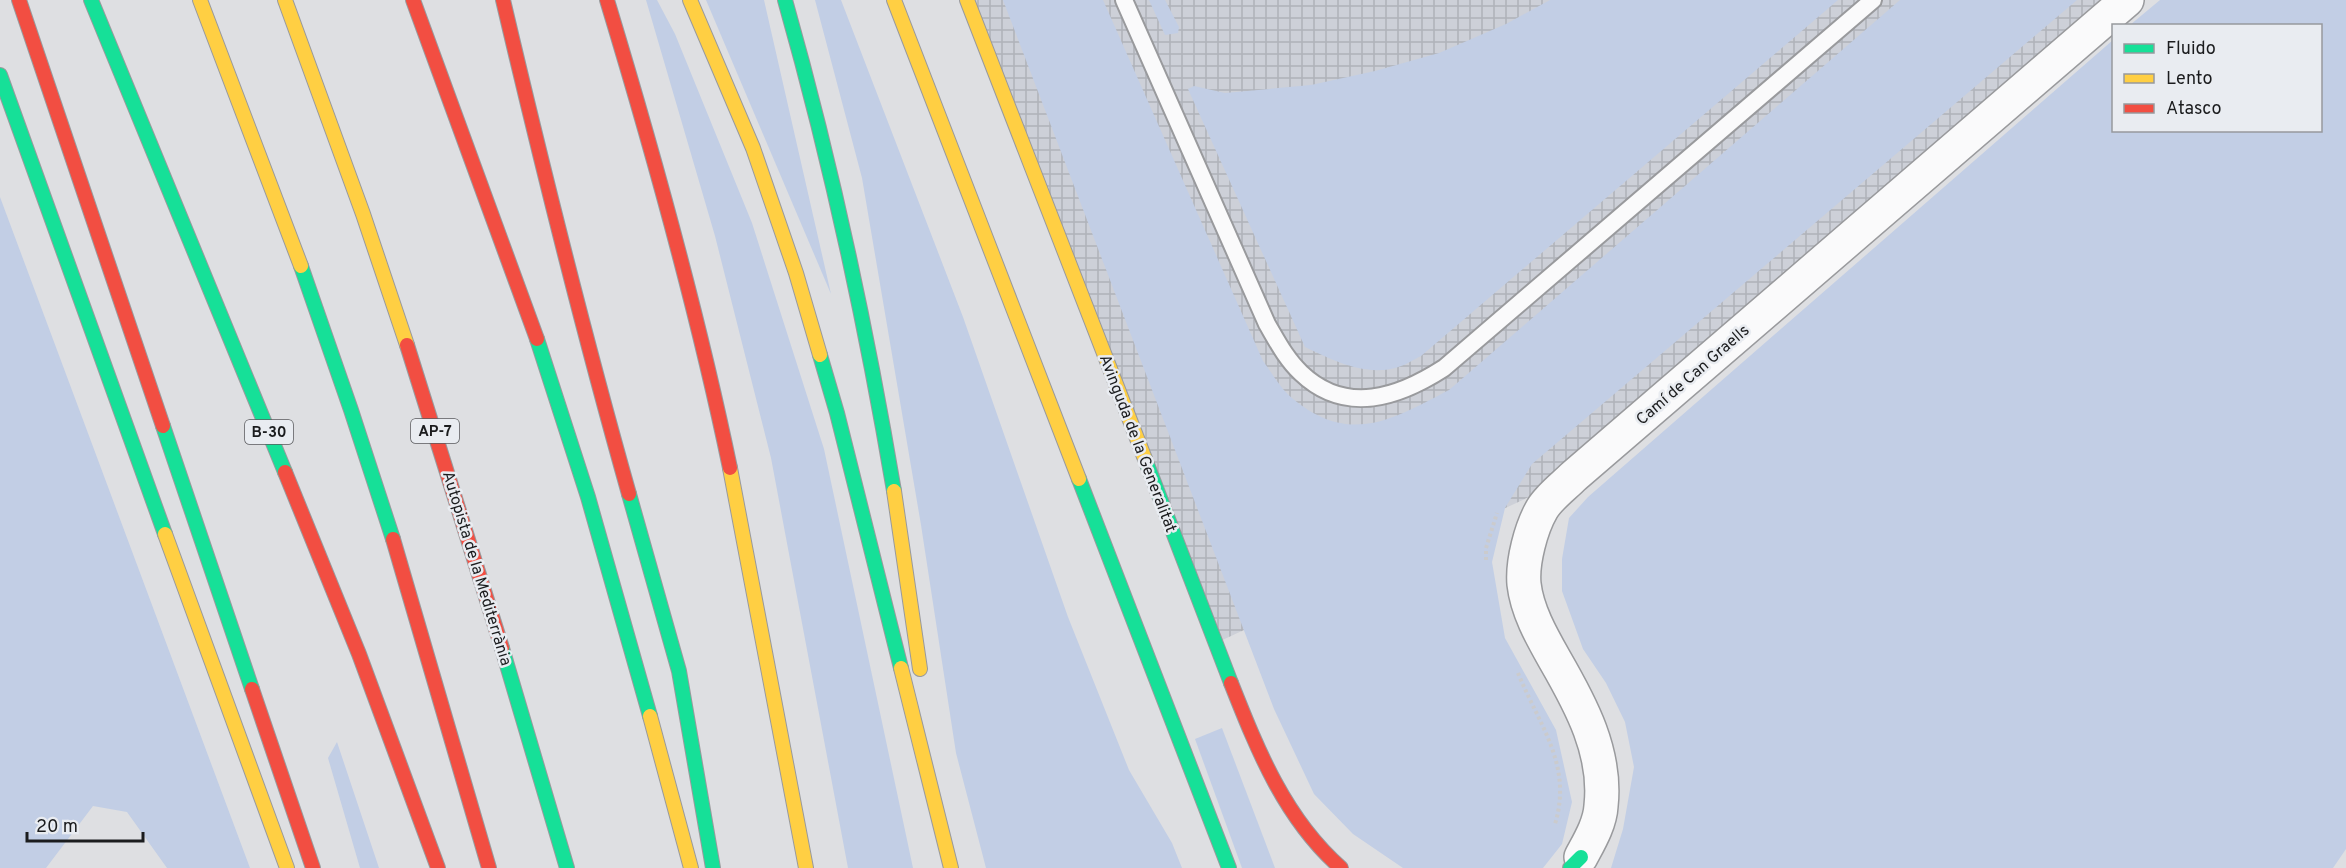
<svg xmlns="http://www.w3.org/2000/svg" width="2346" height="868" font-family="Overpass,sans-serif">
  <defs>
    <pattern id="industrial-grid" width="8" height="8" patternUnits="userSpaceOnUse" patternTransform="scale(1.5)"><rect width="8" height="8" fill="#cdd0d8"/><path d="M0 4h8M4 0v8" fill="none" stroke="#afb2b9"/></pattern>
  </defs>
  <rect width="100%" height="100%" fill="#dedfe2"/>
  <!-- industrial -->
  <path fill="url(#industrial-grid)" d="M962 0H2132L1574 476 1216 643Z"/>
  <!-- green -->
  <g fill="#c2cee5">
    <path d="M646 0H657L675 34 752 223 824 449 913 868H848L771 458 715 236Z"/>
    <path d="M706 0H764L831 294Z"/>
    <path d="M815 0H841L963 317 1068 617 1129 770 1172 843 1182 868H986L956 753 921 525 862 178Z"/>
    <path d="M1003 0H1103L1263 361C1272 373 1280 388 1292 398 1349 446 1392 420 1449 390L1900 0H2077L1532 464 1505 508 1492 562 1505 638 1556 730 1572 802 1562 844 1543 868H1403L1353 834 1314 794 1274 709Z"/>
    <path d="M1149 0H1165L1179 27 1178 33 1165 35Z"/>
    <path d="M1550 0H1838L1421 356C1413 360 1404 366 1395 368 1364 376 1332 360 1305 347L1188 89 1194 86 1225 93 1311 85 1375 71 1439 53 1506 24Z"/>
    <path d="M2160 0H2346V849L2333 868H1611L1623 829 1634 767 1625 722 1606 683 1583 649 1562 591V559L1569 518 1588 497 2113 40 2114 130H2320V26L2130 25Z"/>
    <path d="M0 197 250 868H167L127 812 93 806 46 868H0Z"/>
    <path d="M1222 728 1275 868H1242L1195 739Z"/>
    <path d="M337 742 379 868H360L328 758Z"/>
  </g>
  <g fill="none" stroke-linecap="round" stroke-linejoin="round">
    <!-- lane casing -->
    <g stroke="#999a9d" stroke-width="20">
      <path id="lane" d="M1124 0 1267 324C1277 341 1286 359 1301 373 1346 416 1399 397 1444 368L1873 0"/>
    </g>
    <!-- street casing -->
    <g stroke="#999a9d" stroke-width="36">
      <path id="street" d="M1581 857C1589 842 1600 824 1601 806 1607 753 1581 705 1555 660 1542 637 1527 611 1524 584 1522 562 1531 528 1542 509 1549 497 1564 486 1574 476L2127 0"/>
    </g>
    <!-- fast casing -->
    <g stroke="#999a9d" stroke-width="16">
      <g id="fast">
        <path d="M91 0 285 472"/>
        <path d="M785 0C831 162 866 325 894 491"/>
        <path d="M0 75 165 534"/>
        <path d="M301 266 351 410 393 539"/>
        <path d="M537 339 588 497 650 716"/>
        <path d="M820 355 837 413 901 668"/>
        <path d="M163 426 252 689"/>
        <path d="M1145 459 1231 683"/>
        <path d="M1079 479 1229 868"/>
        <path d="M629 494 679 671 713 868"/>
        <path d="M502 648 567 868"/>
        <path d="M1570 868 1581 857"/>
      </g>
    </g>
    <!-- slow casing -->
    <g stroke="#999a9d" stroke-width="16">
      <g id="slow">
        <path d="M200 0 301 266"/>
        <path d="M285 0 363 214 407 345"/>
        <path d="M690 0 753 148 796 273 820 355"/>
        <path d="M894 0 1079 479"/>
        <path d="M967 0 1145 459"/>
        <path d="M730 468 806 868"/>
        <path d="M894 491 920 669"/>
        <path d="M165 534 287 868"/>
        <path d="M901 668 951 868"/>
        <path d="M650 716 691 868"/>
      </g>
    </g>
    <!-- jam casing -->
    <g stroke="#999a9d" stroke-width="16">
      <g id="jam">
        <path d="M19 0 163 426"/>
        <path d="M413 0 537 339"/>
        <path d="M503 0C542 166 583 331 629 494"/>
        <path d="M607 0C654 155 697 309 730 468"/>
        <path d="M407 345 502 648"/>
        <path d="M285 472 359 654 438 868"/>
        <path d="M393 539 489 868"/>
        <path d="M1231 683C1258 751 1285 819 1341 868"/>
        <path d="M252 689 313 868"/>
      </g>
    </g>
    <!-- path -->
    <g stroke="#cbcbcd" stroke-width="4" stroke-dasharray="3 3" stroke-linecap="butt">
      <path d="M1486 560V548L1497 513"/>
      <path d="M1518 673C1539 725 1573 765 1555 824"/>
    </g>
    <!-- lane -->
    <use href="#lane" stroke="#fafafb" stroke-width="16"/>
    <!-- street -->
    <use href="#street" stroke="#fafafb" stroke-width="33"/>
    <!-- fast -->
    <use href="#fast" stroke="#16e098" stroke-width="14"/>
    <!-- slow -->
    <use href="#slow" stroke="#ffcf43" stroke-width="14"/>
    <!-- jam -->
    <use href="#jam" stroke="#f24e42" stroke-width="14"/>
  </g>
  <g text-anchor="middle" stroke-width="5" stroke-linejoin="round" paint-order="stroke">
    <!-- shield labels -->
    <g fill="#e9ecf1" stroke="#595a5d" stroke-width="1.5">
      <rect x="411" y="419" width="48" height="24" rx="4.5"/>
      <rect x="245" y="420" width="48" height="24" rx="4.5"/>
    </g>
    <g font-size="15" font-weight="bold" fill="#1b1c1e">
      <text x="435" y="436">AP-7</text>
      <text x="269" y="437">B-30</text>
    </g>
    <!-- street labels -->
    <g font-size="16" fill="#1b1c1e" stroke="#e9ecf1">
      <text transform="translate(1692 374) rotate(-41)" y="6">Camí de Can Graells</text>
      <text transform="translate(1139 443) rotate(69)" y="6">Avinguda de la Generalitat</text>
      <text transform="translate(478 568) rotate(73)" y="6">Autopista de la Mediterrània</text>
    </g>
  </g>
  <!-- legend -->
  <rect x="2112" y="24" width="210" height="108" fill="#e9ecf1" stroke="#97999d" stroke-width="1.5"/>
  <rect x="2124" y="44" width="30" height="9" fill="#16e098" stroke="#97999d" stroke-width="1.5"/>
  <text x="2166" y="54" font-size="18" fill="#1b1c1e">Fluido</text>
  <rect x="2124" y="74" width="30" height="9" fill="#ffcf43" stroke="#97999d" stroke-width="1.5"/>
  <text x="2166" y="84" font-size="18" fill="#1b1c1e">Lento</text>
  <rect x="2124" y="104" width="30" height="9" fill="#f24e42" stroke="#97999d" stroke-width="1.5"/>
  <text x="2166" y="114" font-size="18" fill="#1b1c1e">Atasco</text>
  <!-- scale -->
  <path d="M27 832v9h116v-9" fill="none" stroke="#1b1c1e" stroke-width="3"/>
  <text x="36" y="832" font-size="18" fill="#1b1c1e" stroke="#e9ecf1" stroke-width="4.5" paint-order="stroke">20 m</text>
</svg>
